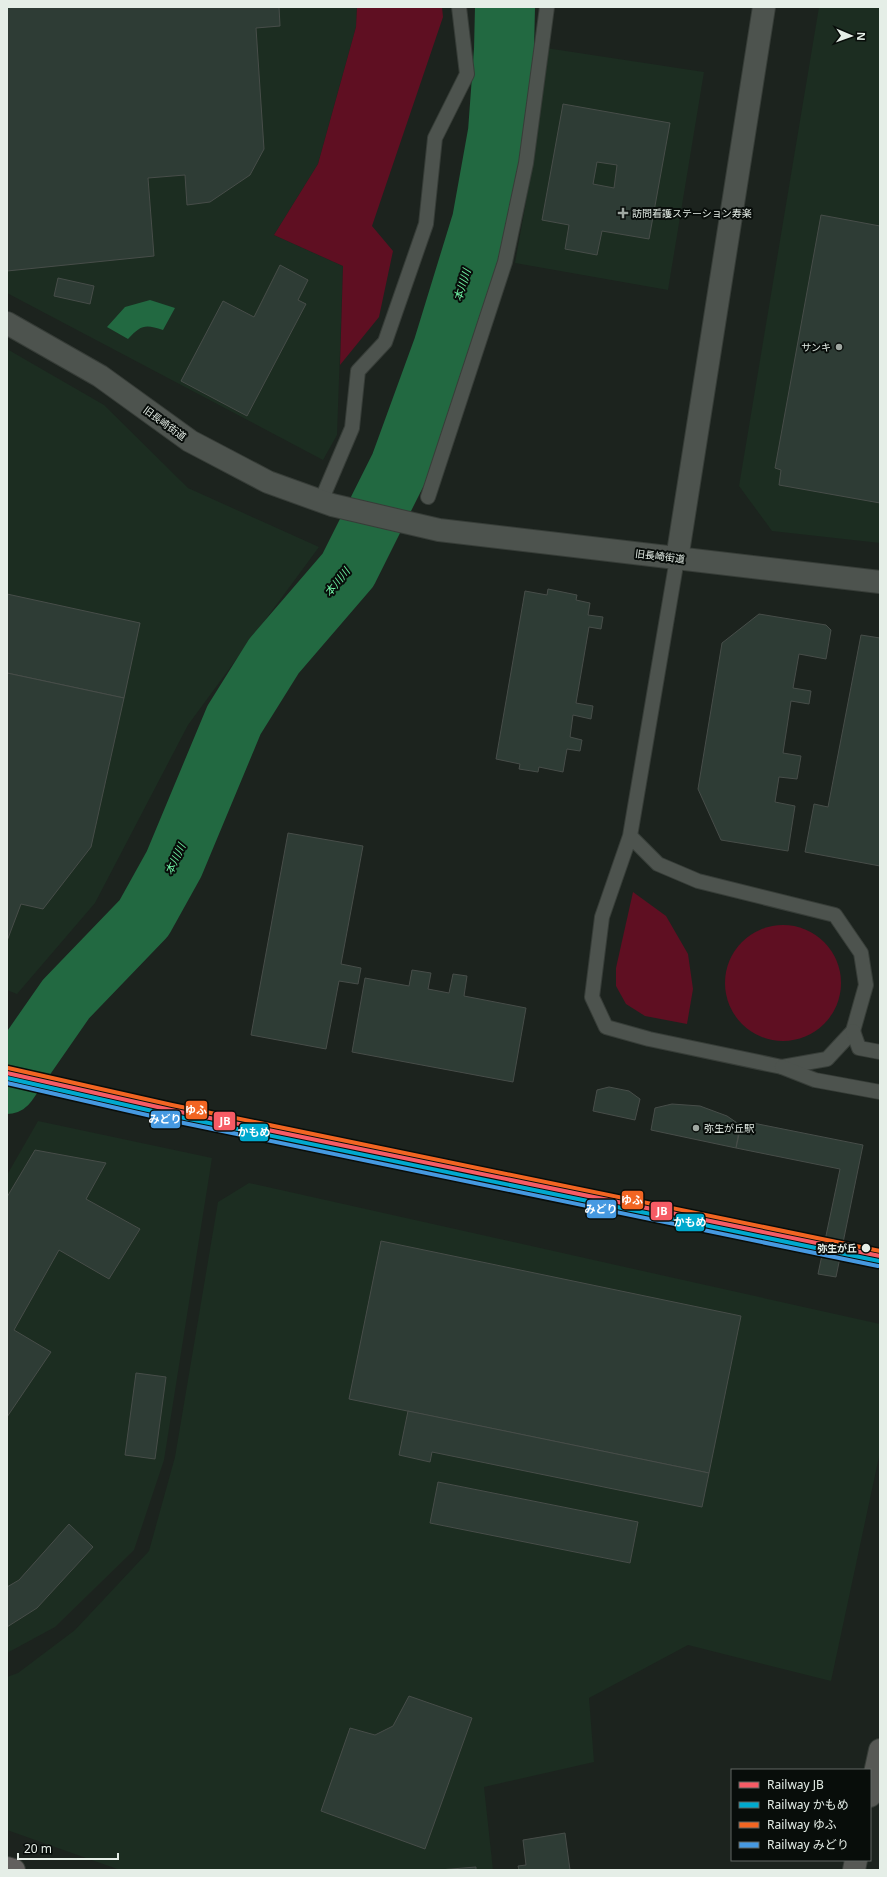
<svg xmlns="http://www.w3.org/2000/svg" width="887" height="1877" font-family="'Noto Sans','Noto Sans JP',sans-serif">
  <rect width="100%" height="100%" fill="#1c231e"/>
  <!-- built -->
  <g fill="#1c2d21">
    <path d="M7 7H357L356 27 318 164 274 235 343 266 337 435 323 460 7 293Z"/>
    <path d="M819 7H880V543L772 531 739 486Z"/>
    <path d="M546 48 704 72 668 290 515 263 534 157Z"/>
    <path d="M7 349 104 405 188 488 319 547 188 725 95 903 17 994 7 990Z"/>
    <path d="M38 1121 212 1158 164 1460 134 1550 55 1627 7 1653V1175Z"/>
    <path d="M249 1183 880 1324V1452L831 1681 688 1645 589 1698 594 1762 484 1787 493 1870H120L7 1830V1677L18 1673 75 1630 149 1551 175 1457 218 1202Z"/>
  </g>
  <!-- green -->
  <g fill="#5f0f22">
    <path d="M357 7H442L443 17 372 226 393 251 379 317 340 365 343 266 274 235 318 164 356 27Z"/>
    <path d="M633 892 666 916 688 954 693 989 687 1024 645 1016 626 1004 616 986V968Z"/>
    <circle cx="783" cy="983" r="58"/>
  </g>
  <!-- water -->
  <path fill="#226941" d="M150 300 175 308 163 330C145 324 141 325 128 339L107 327 125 307Z"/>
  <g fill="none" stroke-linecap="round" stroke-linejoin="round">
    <!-- river -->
    <path stroke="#226941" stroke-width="60" d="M7 1084 66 999 144 918 174 864 234 720 274 656 348 570 400 466 443 348 482 221 498 132 504 50 505 7"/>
  </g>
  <!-- building -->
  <g fill="#2e3c35" stroke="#474d49" fill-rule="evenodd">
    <path d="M7 7H279L280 26 256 28 264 149 250 175 210 202 187 205 185 175 148 178 154 256 7 271Z"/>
    <path d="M563 104 670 123 649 239 602 231 597 255 565 249 569 225 542 220ZM597 162 617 165 614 188 593 184Z"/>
    <path d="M821 215 880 226V503L779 485 781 470 775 468Z"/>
    <path d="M280 265 308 280 298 300 306 304 247 416 181 381 223 301 254 317Z"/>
    <path d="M58 278 94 286 90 304 54 296Z"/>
    <path d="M548 589 577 595 576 600 590 603 588 615 603 617 601 629 589 627 576 703 593 706 591 719 573 715 570 737 582 740 580 751 567 749 563 772 539 767 538 772 519 769 520 764 496 759 525 591 547 595Z"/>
    <path d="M7 594 140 623 124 698 7 673Z"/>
    <path d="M759 614 826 625 831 630 826 659 799 654 793 688 811 691 809 704 791 701 783 753 801 756 797 779 779 777 775 802 795 806 788 851 721 840 698 789 722 643Z"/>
    <path d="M861 635 880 638V866L805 852 814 804 828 807Z"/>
    <path d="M7 673 124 698 91 847 43 909 21 904 7 941Z"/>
    <path d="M288 833 363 846 341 964 361 968 358 984 339 981 326 1049 251 1035Z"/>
    <path d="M412 970 431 973 428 989 449 993 453 974 467 976 464 996 526 1008 513 1082 352 1052 365 978 409 986Z"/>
    <path d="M609 1087 629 1091 640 1099 635 1120 593 1111 597 1090Z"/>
    <path d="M672 1104 700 1106 727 1116 740 1125 736 1148 651 1130 655 1108Z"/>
    <path d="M753 1123 863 1145 836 1277 818 1274 840 1169 736 1148 740 1130 751 1132Z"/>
    <path d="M35 1150 106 1163 86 1199 140 1229 109 1279 59 1250 14 1330 51 1352 7 1417V1197Z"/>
    <path d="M381 1241 741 1316 709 1473 349 1399Z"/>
    <path d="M136 1373 166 1377 155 1459 125 1455Z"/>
    <path d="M408 1411 709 1473 702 1507 432 1452 430 1462 399 1455Z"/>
    <path d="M438 1482 638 1522 630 1563 430 1523Z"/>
    <path d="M69 1524 93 1547 37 1608 7 1627V1587L19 1580Z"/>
    <path d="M409 1696 472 1718 425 1849 321 1811 350 1728 375 1735 393 1726Z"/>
    <path d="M565 1833 570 1870H519L518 1866 526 1865 523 1840Z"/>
    <path d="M476 1867V1870H439Z"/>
  </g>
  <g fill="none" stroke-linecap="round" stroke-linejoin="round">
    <!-- service casing -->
    <g stroke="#373d38" stroke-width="16">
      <g id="service">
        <path d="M428 497 505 262 526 163 547 7"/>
        <path d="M321 501 352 428 358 371 385 342 426 224 435 138 467 74 459 7"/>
        <path d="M630 836 658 864 698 881 835 915 861 953 866 985 853 1031 827 1059 782 1067 649 1039 606 1027 592 997 602 917 630 836 677 559"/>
        <path d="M853 1031 859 1048 880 1052"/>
        <path d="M782 1067 815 1080 880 1092"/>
      </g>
    </g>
    <!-- tertiary casing -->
    <g stroke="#373d38" stroke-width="24">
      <g id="tertiary">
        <path d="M7 323 100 376 190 441 268 482 332 505 439 530 880 582"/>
        <path d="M677 559 764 7"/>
      </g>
    </g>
    <!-- secondary casing -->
    <g stroke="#373d38" stroke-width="24">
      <g id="secondary">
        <path d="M870 1796 880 1750"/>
        <path d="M854 1870 856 1860"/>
      </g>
    </g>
    <!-- trunk casing -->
    <g stroke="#373d38" stroke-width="24">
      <path id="trunk" d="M7 1868 14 1870"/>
    </g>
    <!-- service -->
    <use href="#service" stroke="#4d534e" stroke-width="14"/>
    <!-- tertiary -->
    <use href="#tertiary" stroke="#4d534e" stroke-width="22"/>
    <!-- secondary -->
    <use href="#secondary" stroke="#575955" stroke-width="22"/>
    <!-- trunk -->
    <use href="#trunk" stroke="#62605e" stroke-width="22"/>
    <!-- rail-1 casing -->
    <g stroke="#080d0a" stroke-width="7">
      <path id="rail-1" d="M7 1073 171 1110 880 1256"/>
    </g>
    <!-- rail-2 casing -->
    <g stroke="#080d0a" stroke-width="7">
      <path id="rail-2" d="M7 1078 170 1115 879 1261"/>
    </g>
    <!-- rail-3 casing -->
    <g stroke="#080d0a" stroke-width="7">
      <path id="rail-3" d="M8 1068 172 1105 880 1251"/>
    </g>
    <!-- rail-4 casing -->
    <g stroke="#080d0a" stroke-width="7">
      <path id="rail-4" d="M7 1083 169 1120 878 1266"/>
    </g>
    <!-- rail-1 -->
    <use href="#rail-1" stroke="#f65b65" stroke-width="4"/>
    <!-- rail-2 -->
    <use href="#rail-2" stroke="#00a9ce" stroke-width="4"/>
    <!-- rail-3 -->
    <use href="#rail-3" stroke="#f26522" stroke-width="4"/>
    <!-- rail-4 -->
    <use href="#rail-4" stroke="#4699e1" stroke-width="4"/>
  </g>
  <!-- markers -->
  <g fill="#9fa7a1" stroke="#080d0a" stroke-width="1.5">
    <path d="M621 207h4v4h4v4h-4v4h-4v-4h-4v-4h4z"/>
    <circle cx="839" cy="347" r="4"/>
    <circle cx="696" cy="1128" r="4"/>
  </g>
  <circle fill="#e5eee7" stroke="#080d0a" stroke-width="1.5" cx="866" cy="1248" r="5"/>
  <g text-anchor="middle" stroke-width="4" stroke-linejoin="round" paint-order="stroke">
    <!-- poi labels -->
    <g font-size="10" fill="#e5eee7" stroke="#080d0a" text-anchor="start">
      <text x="632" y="217">訪問看護ステーション寿楽</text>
      <text x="831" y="351" text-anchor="end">サンキ</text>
      <text x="704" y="1132">弥生が丘駅</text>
    </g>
    <!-- street labels -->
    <g font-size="10" fill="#e5eee7" stroke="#080d0a">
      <text transform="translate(165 423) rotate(36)" y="4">旧長崎街道</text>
      <text transform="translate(660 556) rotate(7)" y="4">旧長崎街道</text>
    </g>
    <!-- stop labels -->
    <g font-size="10" font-weight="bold" fill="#e5eee7" stroke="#080d0a" text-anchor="end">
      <text x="857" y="1252">弥生が丘</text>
    </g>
    <!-- water labels -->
    <g font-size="11" font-style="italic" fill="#6deda0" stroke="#080d0a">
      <text transform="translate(462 285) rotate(-73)" y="4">本川川</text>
      <text transform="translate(337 582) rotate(-51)" y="4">本川川</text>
      <text transform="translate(175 859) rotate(-65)" y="4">本川川</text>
    </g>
  </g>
  <g stroke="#080d0a" stroke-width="1.5">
    <rect x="185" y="1100" width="23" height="20" rx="4" fill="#f26522"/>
    <rect x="150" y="1110" width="31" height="19" rx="4" fill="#4699e1"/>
    <rect x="213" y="1111" width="23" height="20" rx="4" fill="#f65b65"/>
    <rect x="239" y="1123" width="30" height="19" rx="4" fill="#00a9ce"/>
    <rect x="621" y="1190" width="23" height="20" rx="4" fill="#f26522"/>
    <rect x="586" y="1199" width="31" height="20" rx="4" fill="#4699e1"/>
    <rect x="650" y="1201" width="23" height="20" rx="4" fill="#f65b65"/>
    <rect x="675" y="1213" width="30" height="19" rx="4" fill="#00a9ce"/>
  </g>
  <g font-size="11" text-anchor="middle" font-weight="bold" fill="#fff">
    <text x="196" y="1114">ゆふ</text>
    <text x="165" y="1123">みどり</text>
    <text x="225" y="1125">JB</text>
    <text x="254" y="1136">かもめ</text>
    <text x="632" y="1204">ゆふ</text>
    <text x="601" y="1213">みどり</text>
    <text x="662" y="1215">JB</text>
    <text x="690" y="1226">かもめ</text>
  </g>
  <!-- border -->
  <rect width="887" height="1877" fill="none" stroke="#e5eee7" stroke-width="16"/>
  <!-- legend -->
  <rect x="731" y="1769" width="140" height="92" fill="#080d0a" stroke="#606762"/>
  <rect x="739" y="1782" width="20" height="6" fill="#f65b65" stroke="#606762"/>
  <text x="767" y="1789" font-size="12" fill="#e5eee7">Railway JB</text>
  <rect x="739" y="1802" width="20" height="6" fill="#00a9ce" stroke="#606762"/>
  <text x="767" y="1809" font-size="12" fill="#e5eee7">Railway かもめ</text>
  <rect x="739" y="1822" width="20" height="6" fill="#f26522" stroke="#606762"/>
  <text x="767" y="1829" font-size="12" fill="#e5eee7">Railway ゆふ</text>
  <rect x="739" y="1842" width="20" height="6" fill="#4699e1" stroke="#606762"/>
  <text x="767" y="1849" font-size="12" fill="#e5eee7">Railway みどり</text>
  <!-- north arrow -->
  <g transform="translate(851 36) rotate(92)" stroke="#080d0a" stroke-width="3" paint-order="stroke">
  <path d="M0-3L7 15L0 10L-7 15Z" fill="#e5eee7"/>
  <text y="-6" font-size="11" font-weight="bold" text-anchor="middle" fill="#e5eee7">N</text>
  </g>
  <!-- scale -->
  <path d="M18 1853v6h100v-6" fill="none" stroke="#e5eee7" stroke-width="2"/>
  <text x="24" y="1853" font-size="12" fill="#e5eee7" stroke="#080d0a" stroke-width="3" paint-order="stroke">20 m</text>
</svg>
